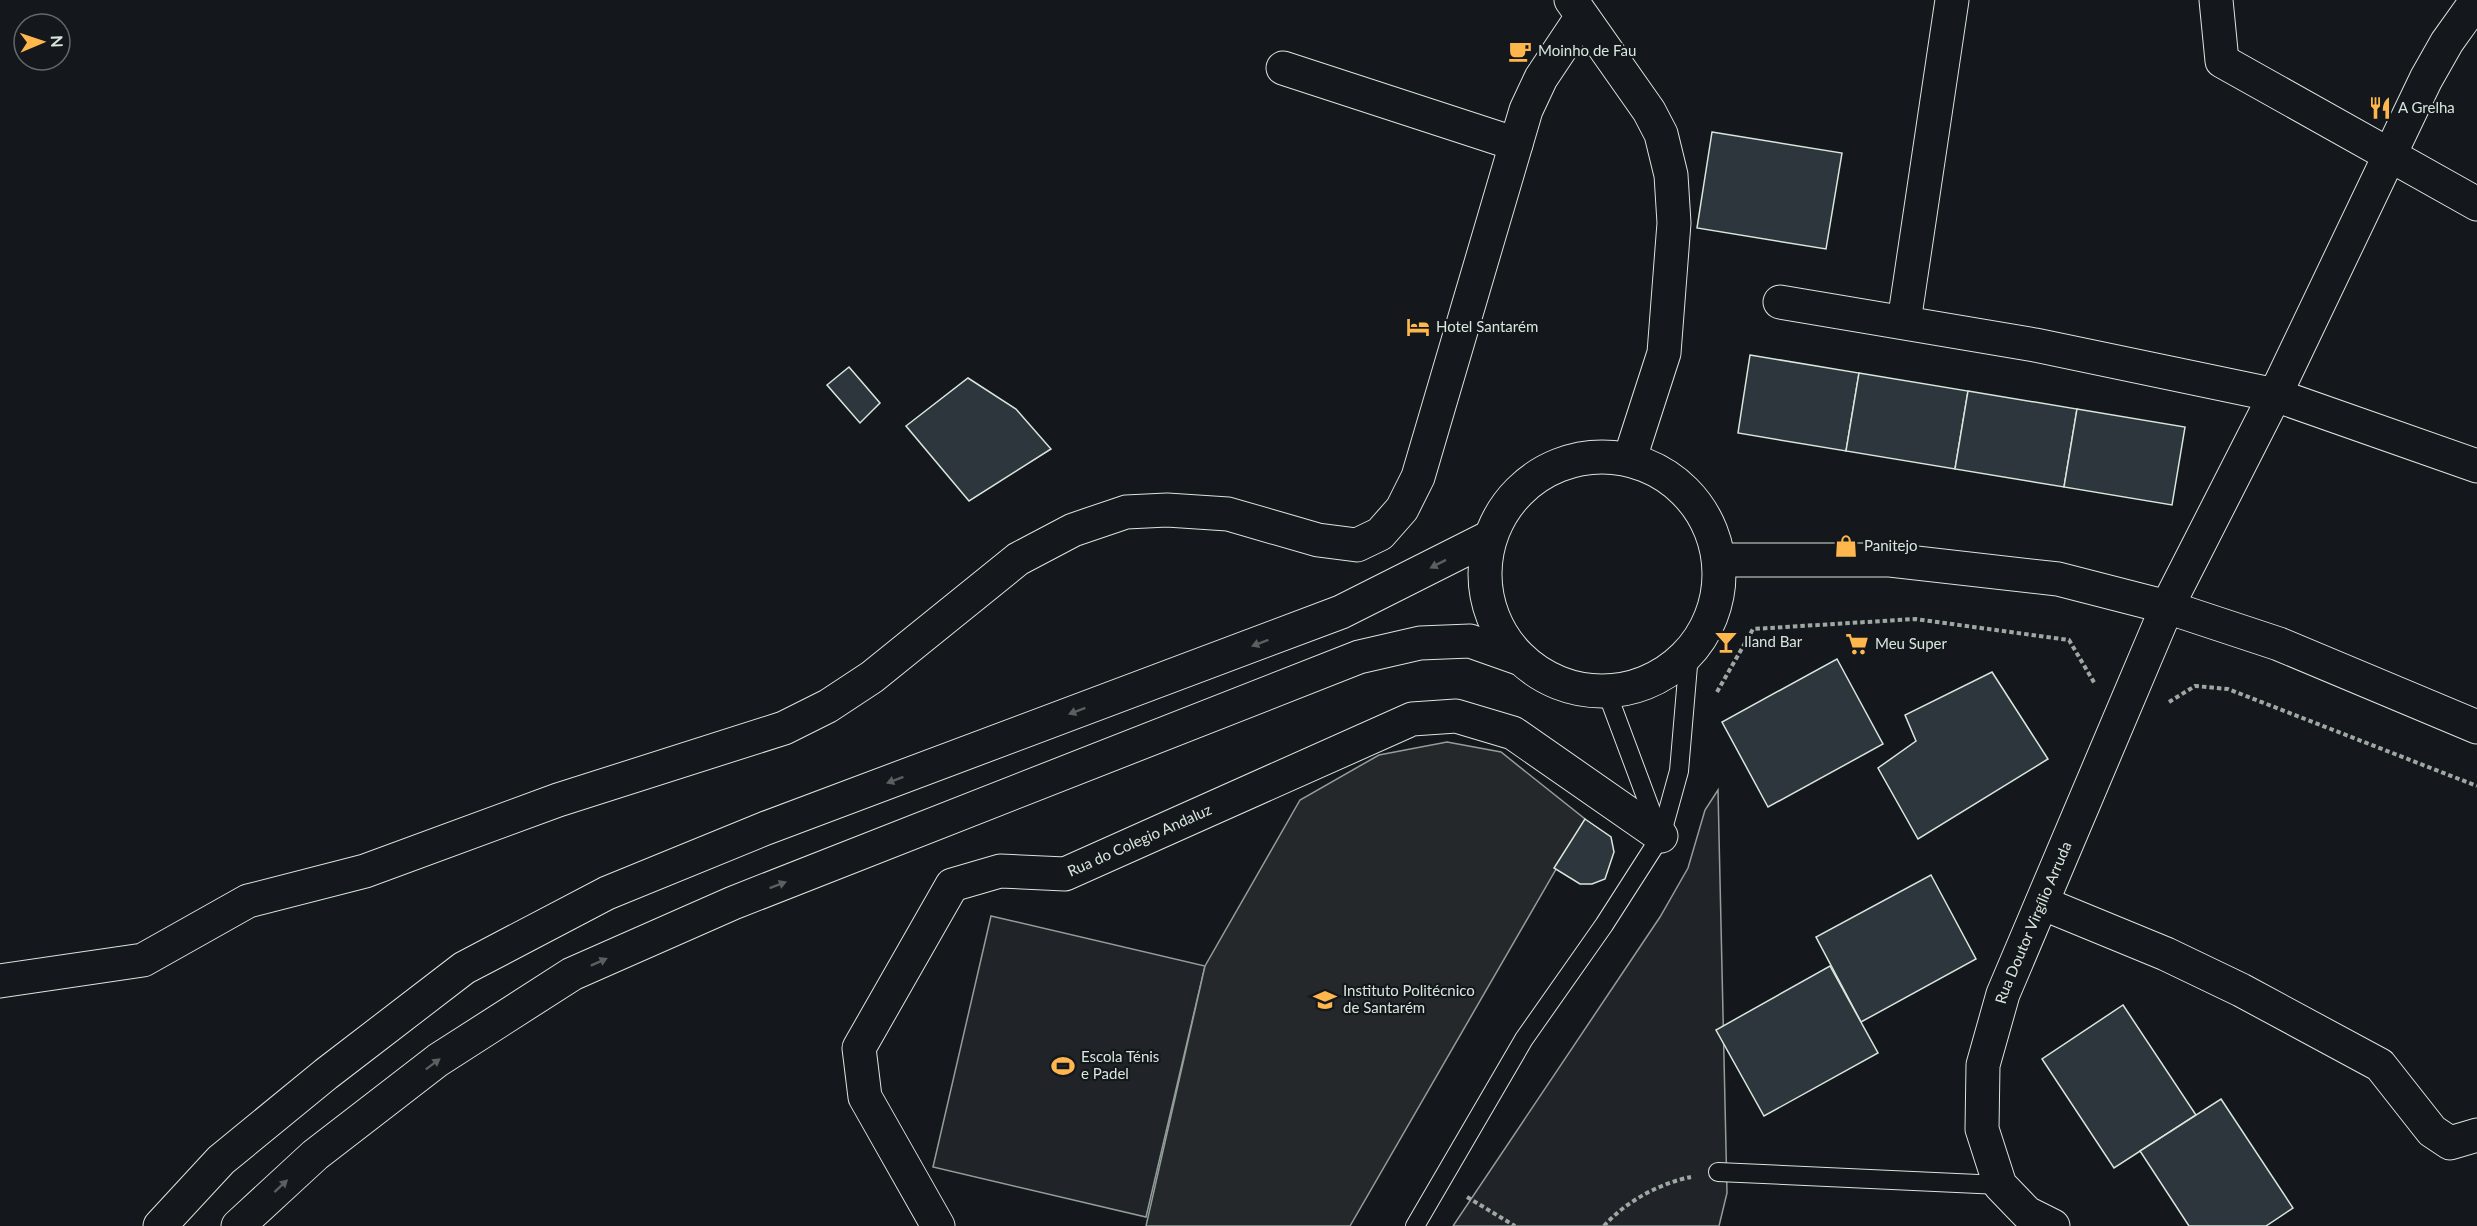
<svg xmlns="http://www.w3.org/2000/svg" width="2477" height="1226" font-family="Lato,sans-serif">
  <rect width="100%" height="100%" fill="#14181c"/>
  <!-- green -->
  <g fill="#202428" stroke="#939e99" stroke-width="1.5">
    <path d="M1718 790 1727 1193 1719 1226H1453L1660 917 1688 868 1705 810Z"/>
    <path d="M991 916 1205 966 1146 1217 933 1167Z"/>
  </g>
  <!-- parking -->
  <path fill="#24282b" stroke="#939e99" stroke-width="1.5" d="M1447 742 1501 752 1585 819 1350 1226H1146L1205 966 1300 800 1379 755Z"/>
  <!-- building -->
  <g fill="#2c363c" stroke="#d8e6dc" stroke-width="1.5">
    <path d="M1712 132 1842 153 1826 249 1697 228Z"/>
    <path d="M1750 355 1859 373 1846 451 1738 433Z"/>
    <path d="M849 367 880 403 860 423 827 385Z"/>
    <path d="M1859 373 1968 391 1955 469 1846 451Z"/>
    <path d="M968 378 1016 409 1051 449 969 501 906 426Z"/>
    <path d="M1968 391 2077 409 2064 487 1955 469Z"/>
    <path d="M2077 409 2185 427 2172 505 2064 487Z"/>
    <path d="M1837 659 1883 744 1768 807 1722 722Z"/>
    <path d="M1992 672 2048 759 1918 839 1878 768 1916 741 1905 715Z"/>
    <path d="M1585 819 1611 837 1614 852 1605 879 1592 884H1580L1554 868Z"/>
    <path d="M1931 875 1976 959 1861 1022 1816 937Z"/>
    <path d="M1830 966 1878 1053 1764 1116 1716 1030Z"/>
    <path d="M2123 1005 2196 1115 2114 1168 2042 1059Z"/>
    <path d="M2221 1099 2293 1208 2266 1226H2189L2140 1151Z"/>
  </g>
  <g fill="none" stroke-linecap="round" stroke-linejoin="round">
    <!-- service casing -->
    <g stroke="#d8e6dc" stroke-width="20">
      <g id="service">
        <path d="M1606 690 1659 832"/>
        <path d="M1718 1172 2000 1185"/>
        <path d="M1415 1226 1524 1039 1604 925 1661 836 1679 771 1689 654"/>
      </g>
    </g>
    <!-- minor casing -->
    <g stroke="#d8e6dc" stroke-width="35">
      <g id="minor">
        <path d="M1571 0 1649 111 1661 134 1671 175 1674 223 1664 353 1630 458"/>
        <path d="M2216 0 2222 61 2477 204"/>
        <path d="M1283 68 1516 144"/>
        <path d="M1780 302 2035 345 2275 395 2477 466"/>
        <path d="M1904 322 1952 0"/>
        <path d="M2042 903 2166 954 2241 990 2380 1065 2432 1131 2450 1143 2477 1135"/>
        <path d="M0 981 143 960 248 901 365 871 558 800 784 728 828 706 872 677 1018 559 1073 530 1126 512 1167 510 1228 514 1318 540 1357 545 1380 534 1402 509 1418 477 1526 110 1541 78 1581 18"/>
        <path id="s1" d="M938 1226 865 1097 859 1048 952 885 1000 871 1065 874 1412 719 1456 716 1513 733 1661 836"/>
        <path id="s2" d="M2053 1226 2027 1213 2000 1185 1982 1129 1983 1065 2003 994 2167 607 2275 395 2426 79 2447 42 2477 0"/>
      </g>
    </g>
    <!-- primary casing -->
    <g stroke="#d8e6dc" stroke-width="35">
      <g id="primary">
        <circle cx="1602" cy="574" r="117"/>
        <path d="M1719 560H1890L2058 579 2167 607 2279 644 2477 727"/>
        <path d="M160 1226 221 1160 326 1074 464 968 607 893 766 828 1341 612 1490 537"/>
        <path d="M238 1226 315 1155 438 1060 572 974 733 903 1359 657 1420 643 1470 641 1521 659"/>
      </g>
    </g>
    <!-- path -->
    <g stroke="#9da8a2" stroke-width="4" stroke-dasharray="4.5 3" stroke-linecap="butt">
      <path d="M1717 692 1753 629 1915 619 2069 640 2095 684"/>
      <path d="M2169 702 2195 686 2228 689 2477 786"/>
      <path d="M1467 1197 1515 1226"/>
      <path d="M1604 1226C1625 1202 1660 1183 1691 1177"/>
    </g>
    <!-- service -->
    <use href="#service" stroke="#14181c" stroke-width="18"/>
    <!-- minor -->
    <use href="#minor" stroke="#14181c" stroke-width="33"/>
    <!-- primary -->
    <use href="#primary" stroke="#14181c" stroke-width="33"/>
  </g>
  <!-- one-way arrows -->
  <defs><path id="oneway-solid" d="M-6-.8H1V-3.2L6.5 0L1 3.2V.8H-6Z" transform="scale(1.5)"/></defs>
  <g fill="#59605f">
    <use href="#oneway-solid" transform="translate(1438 564) rotate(153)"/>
    <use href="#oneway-solid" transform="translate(1260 643) rotate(159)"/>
    <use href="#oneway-solid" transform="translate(1077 711) rotate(159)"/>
    <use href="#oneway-solid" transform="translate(895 780) rotate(159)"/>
    <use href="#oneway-solid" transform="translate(778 885) rotate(-21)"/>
    <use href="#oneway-solid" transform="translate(599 962) rotate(-24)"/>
    <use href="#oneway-solid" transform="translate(433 1064) rotate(-37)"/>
    <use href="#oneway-solid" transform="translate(281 1186) rotate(-43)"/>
  </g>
  <!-- icons -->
  <defs>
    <g id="cafe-bare" transform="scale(1.8)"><path d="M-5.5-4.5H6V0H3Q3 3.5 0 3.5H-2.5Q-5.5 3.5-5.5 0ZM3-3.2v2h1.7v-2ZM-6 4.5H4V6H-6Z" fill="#ffb74d" stroke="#14181c" stroke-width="2.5" paint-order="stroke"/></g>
    <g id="restaurant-bare" transform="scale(1.8)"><path d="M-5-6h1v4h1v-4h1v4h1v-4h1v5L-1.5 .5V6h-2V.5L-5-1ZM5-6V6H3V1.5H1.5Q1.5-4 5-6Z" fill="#ffb74d" stroke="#14181c" stroke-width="2.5" paint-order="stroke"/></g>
    <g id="hotel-bare" transform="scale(1.8)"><path d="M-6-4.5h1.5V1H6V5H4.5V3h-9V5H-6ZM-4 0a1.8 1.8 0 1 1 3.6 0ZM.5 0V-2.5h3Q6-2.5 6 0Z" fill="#ffb74d" stroke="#14181c" stroke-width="2.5" paint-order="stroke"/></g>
    <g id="shop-bare" transform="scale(1.8)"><path d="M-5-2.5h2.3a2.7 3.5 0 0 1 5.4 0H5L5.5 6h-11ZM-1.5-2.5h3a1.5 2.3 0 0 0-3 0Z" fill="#ffb74d" stroke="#14181c" stroke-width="2.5" paint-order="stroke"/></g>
    <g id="bar-bare" transform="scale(1.8)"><path d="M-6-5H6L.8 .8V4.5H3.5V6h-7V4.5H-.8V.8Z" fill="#ffb74d" stroke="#14181c" stroke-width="2.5" paint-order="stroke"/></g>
    <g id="supermarket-bare" transform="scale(1.8)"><path d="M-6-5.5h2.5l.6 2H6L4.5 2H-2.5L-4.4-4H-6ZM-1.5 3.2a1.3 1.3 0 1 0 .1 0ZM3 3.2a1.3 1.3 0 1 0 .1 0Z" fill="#ffb74d" stroke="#14181c" stroke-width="2.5" paint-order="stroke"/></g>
    <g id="university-bare" transform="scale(1.8)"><path d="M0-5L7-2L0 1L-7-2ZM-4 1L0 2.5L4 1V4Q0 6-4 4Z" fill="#ffb74d" stroke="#14181c" stroke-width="2.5" paint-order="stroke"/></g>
    <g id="stadium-bare" transform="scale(1.8)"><path d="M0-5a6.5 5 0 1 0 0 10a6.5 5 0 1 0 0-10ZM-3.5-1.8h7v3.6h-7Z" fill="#ffb74d" stroke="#14181c" stroke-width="2.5" paint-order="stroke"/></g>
  </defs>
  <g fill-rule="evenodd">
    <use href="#cafe-bare" x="1520" y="51"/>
    <use href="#restaurant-bare" x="2380" y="108"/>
    <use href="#hotel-bare" x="1418" y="327"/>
    <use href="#shop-bare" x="1846" y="546"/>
    <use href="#bar-bare" x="1726" y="642"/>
    <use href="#supermarket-bare" x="1857" y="644"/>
    <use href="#university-bare" x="1325" y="1000"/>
    <use href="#stadium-bare" x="1063" y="1066"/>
  </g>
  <g text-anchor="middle" stroke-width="4.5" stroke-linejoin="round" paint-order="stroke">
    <!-- poi labels -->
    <g font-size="15" fill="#d8e6dc" stroke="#14181c" text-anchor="start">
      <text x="1538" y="56">Moinho de Fau</text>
      <text x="2398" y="113">A Grelha</text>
      <text x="1436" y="332">Hotel Santarém</text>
      <text x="1864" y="551">Panitejo</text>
      <text x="1744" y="647">Iland Bar</text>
      <text x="1875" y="649">Meu Super</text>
      <text x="1343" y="996">Instituto Politécnico<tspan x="1343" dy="17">de Santarém</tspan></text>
      <text x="1081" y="1062">Escola Ténis<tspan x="1081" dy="17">e Padel</tspan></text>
    </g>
    <!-- street labels -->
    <g font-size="15" fill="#d8e6dc" stroke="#14181c">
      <text dy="5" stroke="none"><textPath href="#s1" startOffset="582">Rua do Colegio Andaluz</textPath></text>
      <text dy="5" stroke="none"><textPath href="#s2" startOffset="342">Rua Doutor Virgílio Arruda</textPath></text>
    </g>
  </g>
  <!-- north arrow -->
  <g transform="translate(42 42) rotate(88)"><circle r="28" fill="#14181c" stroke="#626a69" stroke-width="1.5"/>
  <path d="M0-4.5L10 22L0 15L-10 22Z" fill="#ffb74d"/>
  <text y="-9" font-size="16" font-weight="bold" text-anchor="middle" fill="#d8e6dc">N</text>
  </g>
</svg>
